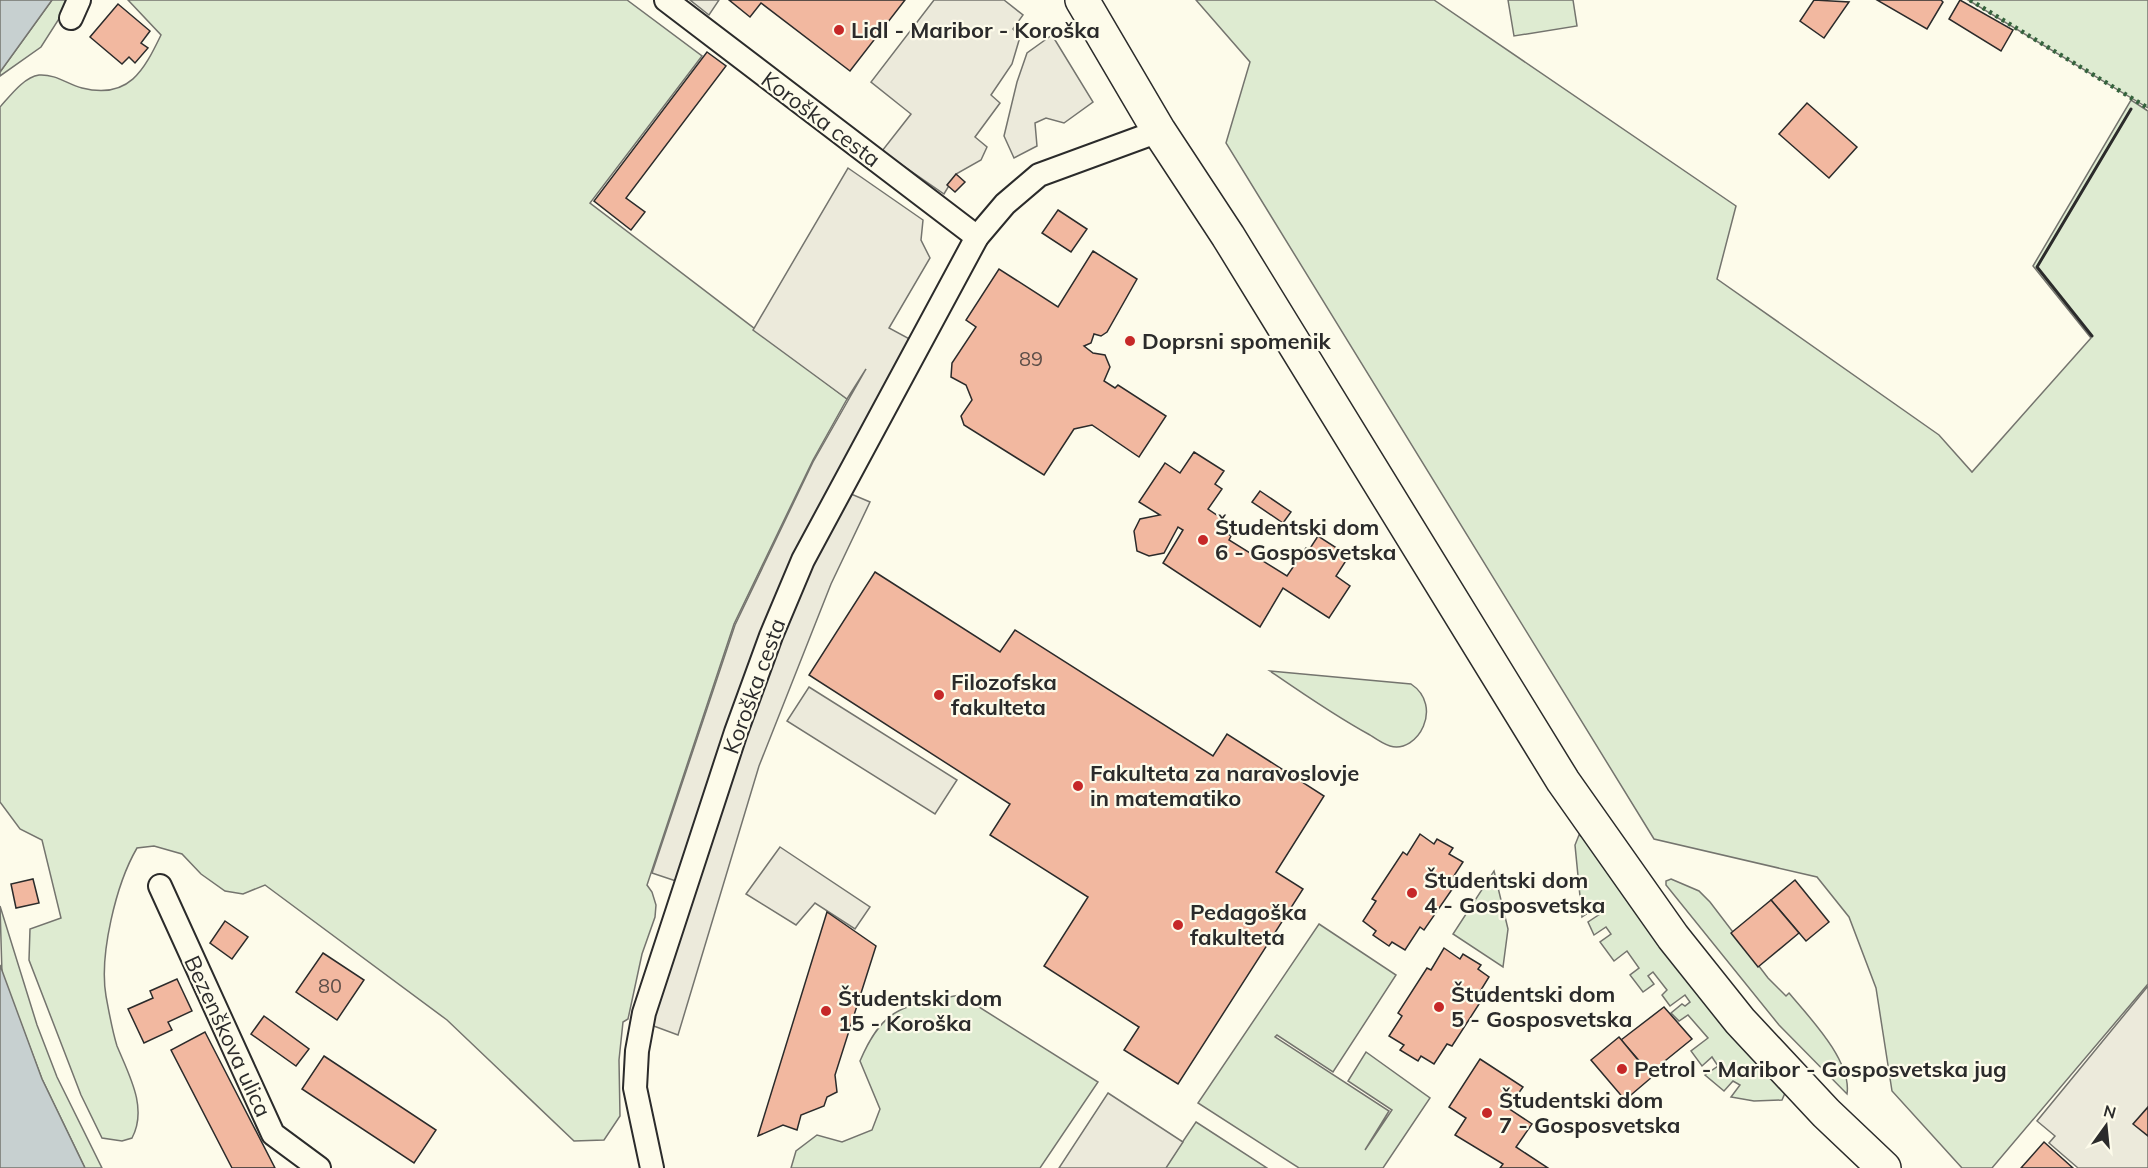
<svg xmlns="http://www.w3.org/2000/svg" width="2148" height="1168" font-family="Mulish,sans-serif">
  <rect width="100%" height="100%" fill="#fdfbea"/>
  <!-- green -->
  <g fill="#deebd1" stroke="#74746e" stroke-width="1.5">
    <path d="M52 0H71L41 47 0 76V72Z"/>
    <path d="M128 0H627L702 56 590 203 847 399 813 460 734 624 647 885 652 892 656 905 655 917 642 954 628 1019 623 1022 619 1060 620 1116 604 1140 574 1141 447 1020 265 885 243 894 225 891 201 874 182 854 154 846 137 848C116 884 99 955 106 996 109 1012 112 1030 117 1046 129 1075 148 1108 132 1138L122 1141 102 1138 81 1095 29 960 30 929 61 918 42 840 20 829 0 802V107C10 96 24 77 39 75 56 74 67 84 82 88 129 100 144 70 161 35Z"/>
    <path d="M1196 0H1434L1736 206 1717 279 1939 435 1972 472 2091 338 2033 266 2131 100 2148 111V984L1992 1168H1962L1892 1091 1876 988 1849 917 1817 877 1654 839 1226 143 1250 62Z"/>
    <path d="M1508 0H1573L1577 26 1514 36Z"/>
    <path d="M1968 0H2148V108Z"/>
    <path d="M1270 671 1411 684C1444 706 1418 754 1390 746 1383 744 1376 739 1370 735 1335 716 1302 693 1270 671Z"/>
    <path d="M1579 835 1585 838 1781 1088 1785 1093 1782 1100 1754 1101 1731 1097 1740 1085 1733 1081 1724 1091 1705 1075 1718 1066 1712 1057 1702 1066 1691 1051 1708 1038 1688 1015 1679 1021 1671 1013 1682 1004 1685 1006 1690 1002 1685 995 1670 1006 1662 995 1667 990 1653 972 1648 976 1654 984 1643 992 1630 975 1639 968 1627 951 1614 961 1600 942 1611 934 1606 927 1594 935 1588 922 1600 914 1597 907 1582 917 1575 845Z"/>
    <path d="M1494 871 1508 929 1503 967 1453 934Z"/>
    <path d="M1671 879 1699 891 1710 902 1768 978 1786 996 1789 993C1809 1017 1852 1061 1847 1094L1779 1025 1666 885V881Z"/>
    <path d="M0 906 37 1025 57 1077 102 1168H85L42 1079 2 974Z"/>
    <path d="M1319 924 1396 975 1333 1072 1277 1035 1275 1037 1389 1111 1365 1150 1392 1110 1348 1081 1366 1052 1430 1098 1383 1168H1299L1198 1103Z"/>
    <path d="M960 995 1098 1082 1040 1168H791L796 1151 817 1135 842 1142 872 1130 880 1109 860 1061C884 1005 904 1006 960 995Z"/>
    <path d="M1196 1122 1267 1168H1165Z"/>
  </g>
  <!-- parking -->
  <g fill="#eceadb" stroke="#74746e" stroke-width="1.5">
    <path d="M690 0H719L709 15Z"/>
    <path d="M934 0H1004L1023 15 1013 29 1020 37 1012 64 991 95 1000 103 975 137 987 147 981 160 956 174 944 194 882 151 911 114 871 82Z"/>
    <path d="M1052 35 1093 102 1064 123 1046 118 1035 123 1037 146 1014 158 1004 136 1017 82 1027 53Z"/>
    <path d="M848 168 923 220 921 240 930 258 889 328 917 343 839 489 870 502 831 584 759 766 678 1035 651 1025 685 884 652 873 735 625 813 462 866 369 847 399 753 330Z"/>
    <path d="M809 687 957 780 935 814 787 721Z"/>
    <path d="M780 847 870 907 855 929 815 903 796 925 746 894Z"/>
    <path d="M2148 986V1168H2078L2049 1143 2055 1136 2037 1121Z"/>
    <path d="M1108 1093 1183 1142 1166 1168H1059Z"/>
  </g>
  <!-- water -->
  <g fill="#c7d0d0" stroke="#74746e" stroke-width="1.5">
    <path d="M0 0H52L0 72Z"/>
    <path d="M0 965 42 1079 85 1168H0Z"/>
  </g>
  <!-- building -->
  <g fill="#f2b8a0" stroke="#2b2b2b" stroke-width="1.5">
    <path d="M729 0H905L850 71 761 3 750 17Z"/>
    <path d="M1814 0 1849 2 1824 38 1800 21Z"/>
    <path d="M1877 0H1941L1943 2 1927 29Z"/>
    <path d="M1960 0 2013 30 2001 51 1949 19Z"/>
    <path d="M118 4 150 31 141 43 148 48 135 63 129 57 122 64 90 37Z"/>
    <path d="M707 52 726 66 626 198 645 212 631 230 594 201Z"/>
    <path d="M1807 103 1857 147 1829 178 1779 134Z"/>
    <path d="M956 174 965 182 955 192 947 185Z"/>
    <path d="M1058 210 1087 229 1071 252 1042 233Z"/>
    <path d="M1093 251 1137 279 1107 332 1101 336 1094 334 1091 343 1084 346 1093 353 1105 355 1110 367 1104 381 1115 388 1118 385 1166 416 1139 457 1092 425 1074 429 1044 475 964 425 961 416 972 400 966 385 951 377 952 363 976 327 966 320 999 269 1058 307Z"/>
    <path d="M1194 452 1224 471 1215 484 1222 489 1208 509 1221 518 1216 526 1231 536 1229 540 1287 576 1306 548 1309 550 1318 536 1349 556 1336 576 1350 586 1329 618 1283 588 1260 627 1163 563 1183 530 1178 527 1164 553 1149 556 1137 551 1134 531 1140 519 1160 515 1139 502 1165 463 1180 473Z"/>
    <path d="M1260 491 1291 512 1283 523 1252 502Z"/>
    <path d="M875 572 1000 652 1015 630 1213 756 1227 734 1324 796 1276 872 1303 889 1178 1084 1124 1050 1139 1027 1044 966 1088 897 990 835 1010 804 809 675Z"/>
    <path d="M1420 834 1434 844 1437 839 1453 848 1449 854 1463 862 1448 885 1453 888 1424 930 1420 927 1405 950 1392 942 1389 946 1373 935 1376 931 1363 921 1376 901 1372 899 1403 852 1407 855Z"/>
    <path d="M33 879 39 903 16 908 11 884Z"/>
    <path d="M1795 880 1829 922 1806 941 1771 900Z"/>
    <path d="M1771 900 1799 933 1758 967 1731 933Z"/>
    <path d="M827 912 876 946 835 1075 837 1092 827 1097 824 1106 801 1115 797 1130 783 1125 758 1136Z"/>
    <path d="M225 921 248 937 232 959 210 943Z"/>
    <path d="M1444 948 1460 959 1463 954 1481 965 1478 969 1489 977 1476 998 1481 1001 1452 1046 1447 1044 1434 1064 1421 1056 1418 1061 1400 1050 1404 1045 1389 1036 1402 1016 1398 1013 1427 968 1431 970Z"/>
    <path d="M323 953 364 980 337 1020 296 992Z"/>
    <path d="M177 979 192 1011 168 1022 172 1030 144 1043 128 1009 153 998 150 991Z"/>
    <path d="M1664 1007 1692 1039 1650 1073 1621 1040Z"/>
    <path d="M264 1016 309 1049 296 1066 251 1034Z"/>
    <path d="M205 1032 275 1168H232L171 1050Z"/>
    <path d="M1619 1037 1652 1077 1625 1100 1591 1060Z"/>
    <path d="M324 1056 436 1130 414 1163 302 1089Z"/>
    <path d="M1480 1059 1523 1087 1508 1108 1532 1124 1516 1147 1548 1168H1500L1503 1164 1455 1135 1466 1118 1449 1107Z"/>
    <path d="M2148 1107V1136L2133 1124Z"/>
    <path d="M2044 1142 2073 1168H2021Z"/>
  </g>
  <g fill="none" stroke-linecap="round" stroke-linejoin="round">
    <!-- minor casing -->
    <g stroke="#2b2b2b" stroke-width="26">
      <g id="minor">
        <path d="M666 0 977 237"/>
        <path d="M71 18 79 0"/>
        <path d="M160 886 273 1134 319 1168"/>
        <path d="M652 1168 635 1088 637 1051 644 1013 736 732 771 636 803 560 977 237 1005 204 1039 175 1159 131"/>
      </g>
    </g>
    <!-- primary casing -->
    <g stroke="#2b2b2b" stroke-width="36">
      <path id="primary" d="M1082 0 1159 131 1228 236 1563 781 1673 937 1740 1021 1826 1113 1884 1168"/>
    </g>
    <!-- minor -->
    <use href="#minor" stroke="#fdfbea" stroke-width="22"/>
    <!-- primary -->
    <use href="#primary" stroke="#fdfbea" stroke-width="33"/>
    <!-- hedge -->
    <path stroke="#34623c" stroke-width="4.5" stroke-dasharray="3 4.5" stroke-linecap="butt" d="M1970 0 2148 108"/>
    <!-- wall -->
    <path stroke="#2b2b2b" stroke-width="3" d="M2092 336 2037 267 2131 109"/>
  </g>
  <!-- markers -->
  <g fill="#c62828" stroke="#fdfbea" stroke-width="2">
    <circle cx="839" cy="30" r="6"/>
    <circle cx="1130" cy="341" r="6"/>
    <circle cx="1203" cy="540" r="6"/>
    <circle cx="939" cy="695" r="6"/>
    <circle cx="1078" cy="786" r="6"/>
    <circle cx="1412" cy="893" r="6"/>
    <circle cx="1178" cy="925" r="6"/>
    <circle cx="1439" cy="1007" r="6"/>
    <circle cx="826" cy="1011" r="6"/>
    <circle cx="1622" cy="1069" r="6"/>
    <circle cx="1487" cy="1113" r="6"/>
  </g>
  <g text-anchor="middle" stroke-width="4.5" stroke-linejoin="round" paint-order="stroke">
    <!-- number labels -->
    <g font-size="20" fill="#5d4e48">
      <text x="1031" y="366">89</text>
      <text x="330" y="993">80</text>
    </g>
    <!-- poi labels -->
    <g font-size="22" font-weight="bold" fill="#2b2b2b" stroke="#fdfbea" text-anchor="start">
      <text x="851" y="38">Lidl - Maribor - Koroška</text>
      <text x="1142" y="349">Doprsni spomenik</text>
      <text x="1215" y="535">Študentski dom<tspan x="1215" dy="25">6 - Gosposvetska</tspan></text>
      <text x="951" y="690">Filozofska<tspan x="951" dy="25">fakulteta</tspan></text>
      <text x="1090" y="781">Fakulteta za naravoslovje<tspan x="1090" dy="25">in matematiko</tspan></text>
      <text x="1424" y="888">Študentski dom<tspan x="1424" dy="25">4 - Gosposvetska</tspan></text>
      <text x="1190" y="920">Pedagoška<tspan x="1190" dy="25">fakulteta</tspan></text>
      <text x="1451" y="1002">Študentski dom<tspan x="1451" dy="25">5 - Gosposvetska</tspan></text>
      <text x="838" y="1006">Študentski dom<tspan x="838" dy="25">15 - Koroška</tspan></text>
      <text x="1634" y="1077">Petrol - Maribor - Gosposvetska jug</text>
      <text x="1499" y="1108">Študentski dom<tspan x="1499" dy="25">7 - Gosposvetska</tspan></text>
    </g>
    <!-- street labels -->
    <g font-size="22" fill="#2b2b2b" stroke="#fdfbea">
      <text transform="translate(821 119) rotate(37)" y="8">Koroška cesta</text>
      <text transform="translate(754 686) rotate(-70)" y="8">Koroška cesta</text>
      <text transform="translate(228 1036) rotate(65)" y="8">Bezenškova ulica</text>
    </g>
  </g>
  <!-- north arrow -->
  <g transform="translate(2106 1126) rotate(15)" stroke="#fdfbea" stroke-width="4.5" paint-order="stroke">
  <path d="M0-4.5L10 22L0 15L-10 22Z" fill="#2b2b2b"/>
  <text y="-9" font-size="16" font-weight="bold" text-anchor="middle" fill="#2b2b2b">N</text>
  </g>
</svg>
